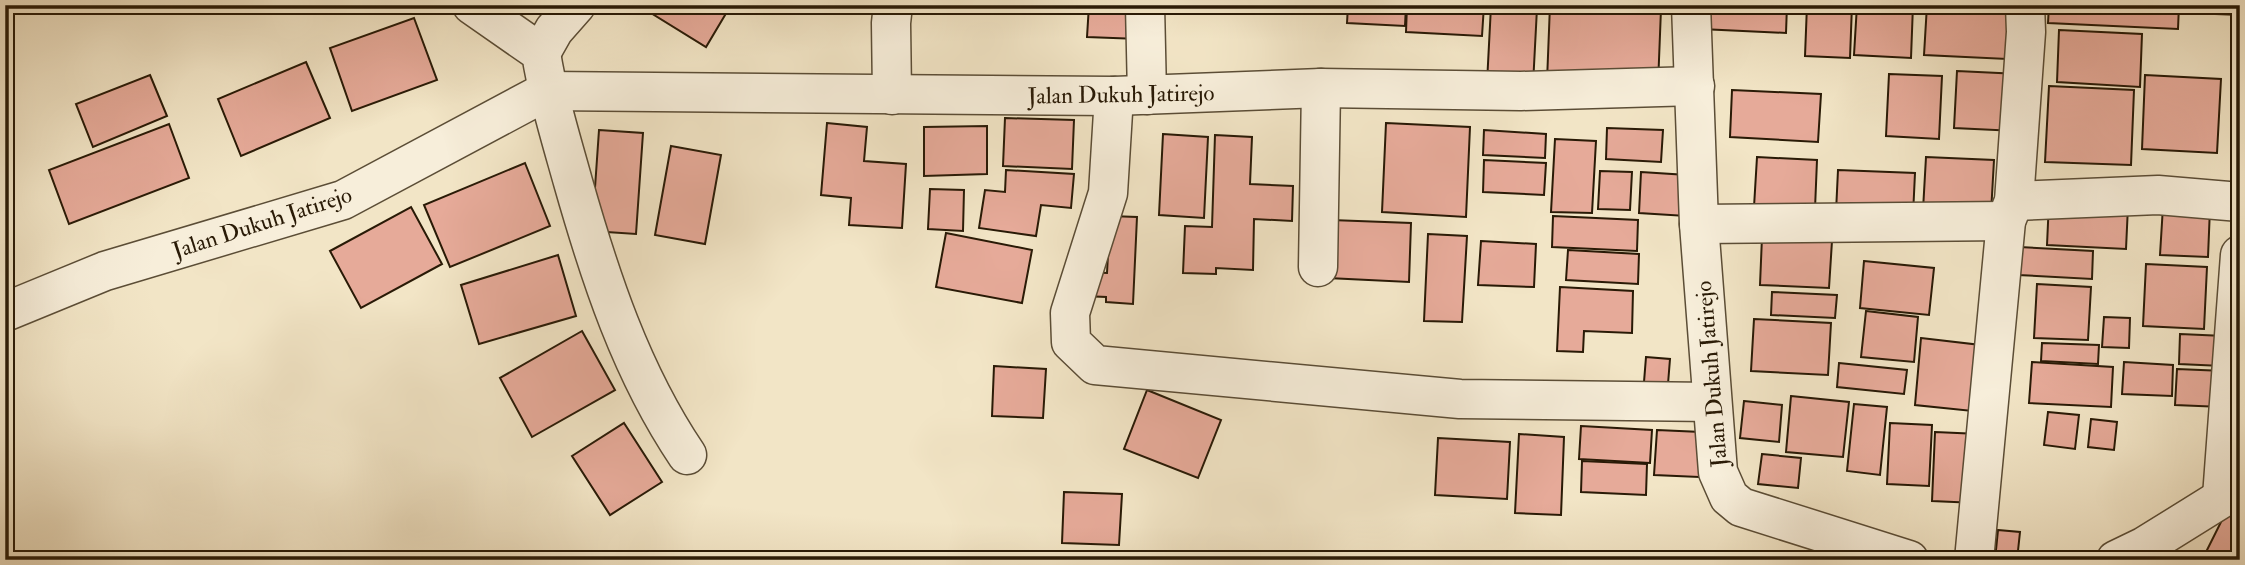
<svg xmlns="http://www.w3.org/2000/svg" width="2245" height="565" font-family="'IM FELL Double Pica',serif">
  <rect width="100%" height="100%" fill="#f2e5c6"/>
  <filter id="stains"><feTurbulence type="fractalNoise" baseFrequency=".00286" numOctaves="4"/><feColorMatrix values="0 0 0 0 .2 0 0 0 0 .09 0 0 0 0 .02 0 0 0 .5 -.17"/></filter>
  <radialGradient id="worn" r=".72"><stop offset=".6" stop-color="#630" stop-opacity="0"/><stop offset="1" stop-color="#630" stop-opacity=".3"/></radialGradient>
  <!-- building -->
  <g fill="#e6aa99" stroke="#291a06" stroke-width="2">
    <path d="M638 5H731L706 47Z"/>
    <path d="M1040 5H1083L1082 9Z"/>
    <path d="M1089 5H1140L1139 39 1087 37Z"/>
    <path d="M1348 5H1406L1405 26 1347 23Z"/>
    <path d="M1407 5H1484L1482 36 1406 32Z"/>
    <path d="M1550 5 1661 9 1658 85 1547 81Z"/>
    <path d="M1702 5H1787L1786 33 1701 29Z"/>
    <path d="M1807 5H1852L1850 58 1805 56Z"/>
    <path d="M1857 5H1913L1911 58 1854 55Z"/>
    <path d="M1927 5H2009L2007 59 1924 55Z"/>
    <path d="M2049 5H2179L2178 29 2048 23Z"/>
    <path d="M2217 5H2240V15L2216 14Z"/>
    <path d="M1491 6 1537 8 1533 85 1487 83Z"/>
    <path d="M414 18 437 80 352 111 330 48Z"/>
    <path d="M2059 30 2142 34 2140 87 2057 82Z"/>
    <path d="M306 62 330 118 241 156 218 99Z"/>
    <path d="M1957 71 2019 74 2016 131 1954 128Z"/>
    <path d="M1889 74 1942 76 1939 139 1886 136Z"/>
    <path d="M150 75 167 116 93 147 76 104Z"/>
    <path d="M2145 75 2221 79 2217 153 2142 149Z"/>
    <path d="M2049 86 2134 90 2131 165 2045 162Z"/>
    <path d="M1732 90 1821 94 1818 142 1730 137Z"/>
    <path d="M1005 118 1074 120 1072 169 1003 166Z"/>
    <path d="M827 123 867 127 864 161 906 164 902 228 849 225 851 198 821 195Z"/>
    <path d="M1386 123 1470 127 1466 217 1382 212Z"/>
    <path d="M169 124 189 178 69 224 49 170Z"/>
    <path d="M987 126V174L924 176V127Z"/>
    <path d="M1607 128 1663 130 1661 162 1606 159Z"/>
    <path d="M599 130 643 133 636 234 592 231Z"/>
    <path d="M1484 130 1546 134 1545 158 1483 155Z"/>
    <path d="M1163 134 1208 137 1204 218 1159 215Z"/>
    <path d="M1215 135 1252 137 1250 184 1293 186 1292 221 1254 219 1253 270 1216 268V274L1183 273 1185 226 1212 227Z"/>
    <path d="M1555 139 1596 141 1592 213 1551 212Z"/>
    <path d="M671 146 721 155 705 244 655 235Z"/>
    <path d="M1757 157 1817 160 1815 209 1754 207Z"/>
    <path d="M1926 157 1994 160 1991 213 1923 210Z"/>
    <path d="M1484 160 1546 163 1544 195 1483 192Z"/>
    <path d="M525 163 550 226 450 267 424 205Z"/>
    <path d="M1006 170 1074 174 1071 208 1041 205 1036 236 979 228 985 190 1005 192Z"/>
    <path d="M1838 170 1915 173 1913 215 1836 212Z"/>
    <path d="M1600 171 1632 172 1630 210 1598 209Z"/>
    <path d="M1641 172 1687 175 1686 216 1639 213Z"/>
    <path d="M930 189 964 190 963 231 928 229Z"/>
    <path d="M2049 201 2128 206 2126 249 2047 245Z"/>
    <path d="M2163 206 2210 208 2208 257 2160 255Z"/>
    <path d="M411 207 442 264 361 308 330 251Z"/>
    <path d="M1110 216 1137 217 1133 304 1106 302V297L1084 296 1086 272 1107 273Z"/>
    <path d="M1553 216 1638 220 1637 251 1552 247Z"/>
    <path d="M1331 220 1411 223 1409 282 1328 278Z"/>
    <path d="M946 233 1032 250 1022 303 936 287Z"/>
    <path d="M1428 234 1467 236 1462 322 1424 321Z"/>
    <path d="M1762 237 1832 241 1829 288 1760 285Z"/>
    <path d="M1481 241 1536 244 1534 287 1478 285Z"/>
    <path d="M2019 247 2093 251 2092 279 2018 275Z"/>
    <path d="M1568 250 1639 254 1638 284 1566 280Z"/>
    <path d="M558 255 576 316 479 344 461 285Z"/>
    <path d="M1864 261 1934 268 1929 315 1860 308Z"/>
    <path d="M2146 264 2207 267 2204 329 2143 326Z"/>
    <path d="M2037 284 2091 287 2088 340 2034 338Z"/>
    <path d="M1560 287 1633 291 1632 333 1584 331 1583 352 1557 351Z"/>
    <path d="M1772 292 1837 295 1835 318 1771 315Z"/>
    <path d="M1866 311 1918 317 1914 362 1861 357Z"/>
    <path d="M2104 317 2130 318 2129 348 2102 347Z"/>
    <path d="M1754 319 1831 323 1828 375 1751 371Z"/>
    <path d="M582 331 615 390 532 437 500 378Z"/>
    <path d="M2180 334 2224 336 2222 366 2179 364Z"/>
    <path d="M1921 338 1989 346 1982 412 1915 405Z"/>
    <path d="M2042 343 2099 345 2098 364 2041 361Z"/>
    <path d="M1646 357 1670 359 1668 384 1644 382Z"/>
    <path d="M2032 362 2113 367 2111 407 2029 403Z"/>
    <path d="M2124 362 2173 365 2172 396 2122 394Z"/>
    <path d="M1839 363 1907 370 1904 394 1837 387Z"/>
    <path d="M994 366 1046 369 1043 418 992 416Z"/>
    <path d="M2177 369 2224 371 2222 407 2175 405Z"/>
    <path d="M1147 390 1221 420 1198 478 1124 449Z"/>
    <path d="M1791 396 1849 402 1843 457 1786 452Z"/>
    <path d="M1744 401 1782 405 1779 442 1740 438Z"/>
    <path d="M1854 404 1887 407 1880 475 1847 471Z"/>
    <path d="M2048 412 2079 415 2075 449 2044 445Z"/>
    <path d="M2091 419 2117 422 2114 450 2088 447Z"/>
    <path d="M624 423 662 482 610 515 572 456Z"/>
    <path d="M1890 423 1932 425 1929 486 1887 484Z"/>
    <path d="M1581 426 1652 430 1650 463 1579 459Z"/>
    <path d="M1657 430 1701 432 1699 477 1654 475Z"/>
    <path d="M1935 432 1979 434 1976 503 1932 501Z"/>
    <path d="M1519 434 1564 437 1561 515 1515 513Z"/>
    <path d="M1438 438 1510 442 1507 499 1435 495Z"/>
    <path d="M1762 454 1801 458 1798 488 1758 484Z"/>
    <path d="M1582 461 1647 464 1646 495 1581 492Z"/>
    <path d="M1064 492 1122 494 1119 545 1062 543Z"/>
    <path d="M2234 496 2240 499V560H2202Z"/>
    <path d="M1998 530 2020 532 2017 560H1995Z"/>
  </g>
  <g fill="none" stroke-linecap="round" stroke-linejoin="round">
    <!-- minor casing -->
    <g stroke="#5b4d36" stroke-width="41">
      <g id="minor">
        <path d="M472 5 541 53C548 97 561 139 573 182 600 277 631 372 687 455"/>
        <path d="M1145 5 1147 95"/>
        <path d="M1691 5 1699 224 1718 472 1729 497 1741 507 1909 560"/>
        <path d="M541 53 554 30 576 5"/>
        <path d="M892 95 891 23 893 5"/>
        <path d="M1114 96 1108 193 1070 313 1071 342 1095 365 1460 399 1712 402"/>
        <path d="M2014 201 2158 195 2240 202"/>
        <path d="M1699 224 2006 221"/>
        <path d="M1318 267 1321 88"/>
        <path d="M5 312 105 271 343 200 547 91 1114 96 1321 88 1521 91 1695 86"/>
        <path d="M2222 497 2240 255"/>
        <path d="M1974 560 2006 221 2014 201 2026 32 2025 5"/>
        <path d="M2116 560 2145 546 2240 487"/>
      </g>
    </g>
    <!-- minor -->
    <use href="#minor" stroke="#f7eeda" stroke-width="38"/>
  </g>
  <g text-anchor="middle" stroke-width="5" stroke-linejoin="round" paint-order="stroke">
    <!-- street labels -->
    <g font-size="23" fill="#291a06" stroke="#f7eeda">
      <text transform="translate(1121 94) rotate(-1)" y="8">Jalan Dukuh Jatirejo</text>
      <text transform="translate(262 222) rotate(-18)" y="8">Jalan Dukuh Jatirejo</text>
      <text transform="translate(1711 374) rotate(-95)" y="8">Jalan Dukuh Jatirejo</text>
    </g>
  </g>
  <!-- margin -->
  <rect width="2245" height="565" fill="none" stroke="#f2e5c6" stroke-width="28"/>
  <rect x="7" y="7" width="2231" height="551" fill="none" stroke="#291a06" stroke-width="3.5"/>
  <rect x="14" y="14" width="2217" height="537" fill="none" stroke="#291a06" stroke-width="2"/>
  <rect width="100%" height="100%" filter="url(#stains)"/>
  <rect width="100%" height="100%" fill="url(#worn)"/>
</svg>
